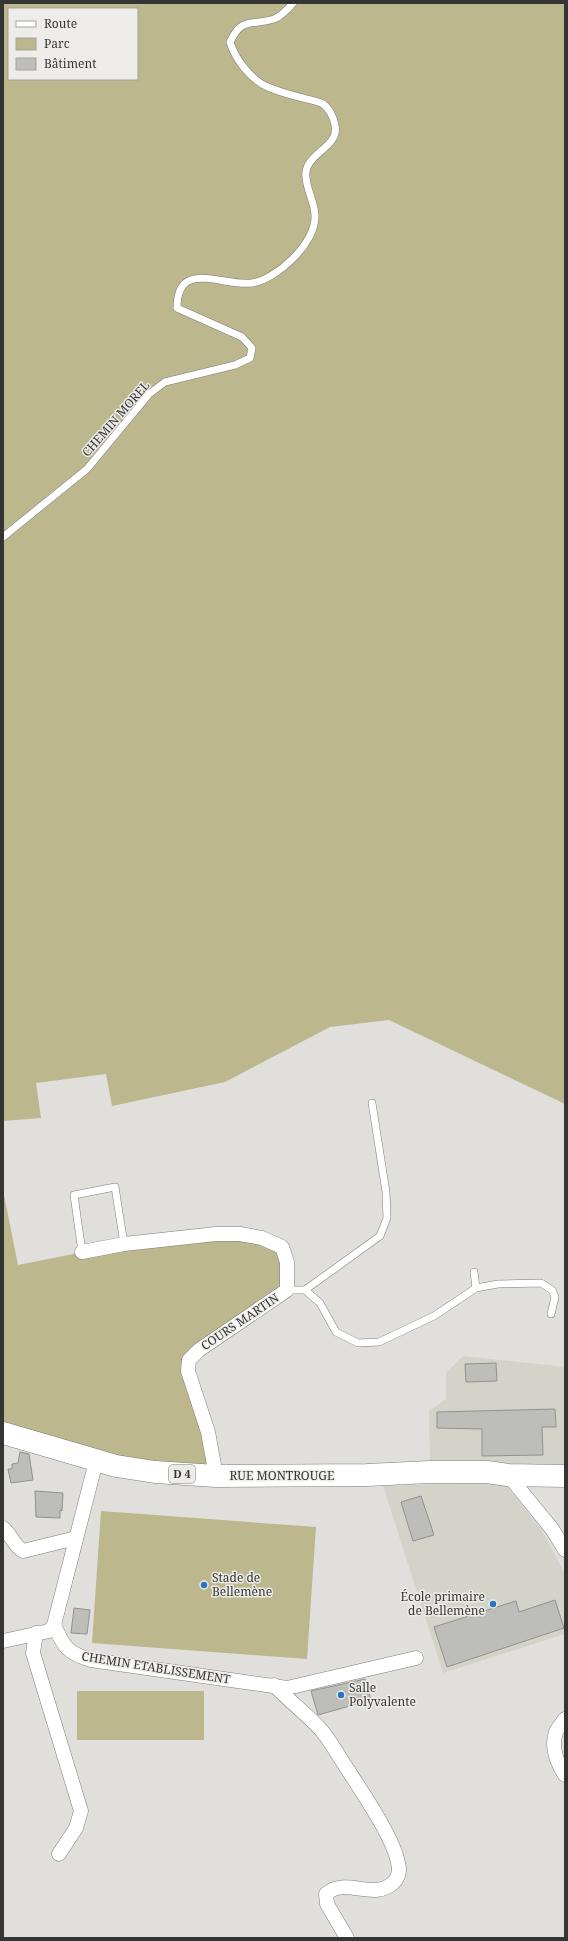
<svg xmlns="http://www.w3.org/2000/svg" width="568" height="1941" font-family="'Noto Serif',serif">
  <rect width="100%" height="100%" fill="#e0dfdc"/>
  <!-- built -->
  <g fill="#d4d3c9">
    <path d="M463 1356 565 1367V1465L430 1462 429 1411 446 1399V1373Z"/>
    <path d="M503 1482 541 1529 565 1574V1634L443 1673 383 1486Z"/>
  </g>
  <!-- green -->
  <g fill="#bcb78d" fill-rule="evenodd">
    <path d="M3 3H565V1104L389 1020 330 1027 225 1082 112 1106 106 1074 36 1083 41 1118 3 1121ZM9 9H137V79H9Z"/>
    <path d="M3 1190 18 1265 124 1244 216 1234 282 1247 287 1290 189 1360 216 1476 3 1433Z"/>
    <path d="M101 1511 316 1527 307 1659 92 1643Z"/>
    <rect x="77" y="1691" width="127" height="49"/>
  </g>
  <!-- building -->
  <g fill="#bdbdba" stroke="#91918e">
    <path d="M496 1363 497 1381 466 1382 465 1364Z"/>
    <path d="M555 1409 556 1427H542L543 1455 482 1456V1429L437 1428V1412Z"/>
    <path d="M20 1452 29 1454 33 1480 11 1483 8 1469H12V1464L18 1463Z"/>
    <path d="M35 1491 63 1493 62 1511 60 1510V1518L36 1517Z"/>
    <path d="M421 1496 434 1535 413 1541 401 1502Z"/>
    <path d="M555 1600 564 1628 447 1667 434 1627 516 1601 519 1612Z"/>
    <path d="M74 1608 90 1610 87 1634 71 1633Z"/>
    <path d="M365 1679 371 1700 318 1715 311 1691Z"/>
  </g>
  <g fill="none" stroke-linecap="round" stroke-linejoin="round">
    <!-- service casing -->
    <g stroke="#7c7c79" stroke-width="8">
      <g id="service">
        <path d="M3 537 87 469 149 394 165 382 235 365 250 358 252 348 242 337 177 308C177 258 223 287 252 283 277 279 316 243 315 216 315 201 304 186 306 172 308 153 340 146 335 125 334 118 329 108 323 104 318 101 309 100 303 98 291 95 279 92 268 87 251 80 235 59 230 42 242 16 252 26 274 19 282 16 288 9 293 3"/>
        <path d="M82 1252 74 1195 115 1187 124 1244"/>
        <path d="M474 1272 476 1288"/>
        <path d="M287 1290H305L380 1236 387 1218 386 1192 372 1103"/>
        <path d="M305 1290 320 1303 336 1332 358 1343 379 1342 434 1316 476 1288 498 1284 541 1283 552 1290 555 1297 551 1314"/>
      </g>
    </g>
    <!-- minor casing -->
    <g stroke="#7c7c79" stroke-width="15">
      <g id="minor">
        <path d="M82 1252 124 1244 216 1234H240L262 1238 282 1247 287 1262V1290L199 1350 189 1360 188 1371 208 1432 216 1476"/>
        <path d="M508 1475 552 1529 565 1550"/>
        <path d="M3 1528C12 1535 13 1545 23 1551L76 1538"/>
        <path d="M54 1625C64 1647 67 1653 91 1660L287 1688 416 1658"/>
        <path d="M36 1633 33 1653 81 1811 76 1828 59 1854"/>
        <path d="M3 1641 49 1631 54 1625 94 1469 93 1459"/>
        <path d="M274 1685C289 1701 308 1715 322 1731 331 1742 338 1755 346 1767 360 1789 394 1838 398 1863 400 1869 399 1877 394 1882 374 1902 346 1876 326 1894L327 1904 347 1938"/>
        <path d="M565 1719C562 1723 558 1728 556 1732 551 1747 557 1763 565 1775"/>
      </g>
    </g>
    <!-- primary casing -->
    <g stroke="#7c7c79" stroke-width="23">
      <path id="primary" d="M3 1433 116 1466 155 1472 216 1476 367 1475 430 1472H487L508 1475 565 1476"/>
    </g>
    <!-- service -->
    <use href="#service" stroke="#fff" stroke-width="7"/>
    <!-- minor -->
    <use href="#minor" stroke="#fff" stroke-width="14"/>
    <!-- primary -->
    <use href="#primary" stroke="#fff" stroke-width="22"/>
  </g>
  <!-- markers -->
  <g fill="#2b74c5" stroke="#edece9" stroke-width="1.5">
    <circle cx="204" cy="1585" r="4"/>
    <circle cx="493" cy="1604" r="4"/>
    <circle cx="341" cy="1695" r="4"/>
  </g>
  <g text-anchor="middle" stroke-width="3" stroke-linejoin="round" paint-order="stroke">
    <!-- shield labels -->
    <rect fill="#edece9" stroke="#6c6c6a" stroke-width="1" x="169" y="1465" width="26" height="18" rx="3"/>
    <g font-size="11" font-weight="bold" fill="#353534">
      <text x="182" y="1478">D 4</text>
    </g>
    <!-- street labels -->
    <g font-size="12" fill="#353534" stroke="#edece9">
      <text transform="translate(116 419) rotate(-49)" y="4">CHEMIN MOREL</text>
      <text transform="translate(240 1322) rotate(-34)" y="4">COURS MARTIN</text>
      <text x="282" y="1480">RUE MONTROUGE</text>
      <text transform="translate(156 1668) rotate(9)" y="4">CHEMIN ETABLISSEMENT</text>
    </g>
    <!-- poi labels -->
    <g font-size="12" fill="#353534" stroke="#edece9" text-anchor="start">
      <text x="212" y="1582">Stade de<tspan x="212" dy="14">Bellemène</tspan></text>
      <text x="485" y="1601" text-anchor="end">École primaire<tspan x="485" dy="14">de Bellemène</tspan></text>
      <text x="349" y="1692">Salle<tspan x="349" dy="14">Polyvalente</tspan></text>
    </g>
  </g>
  <!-- border -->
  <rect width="568" height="1941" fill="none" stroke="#353534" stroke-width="8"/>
  <!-- legend -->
  <rect x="8" y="8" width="130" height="72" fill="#edece9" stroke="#a3a3a1"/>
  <rect x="16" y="21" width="20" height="6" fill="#ffffff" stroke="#a3a3a1"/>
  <text x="44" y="28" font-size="12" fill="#353534">Route</text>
  <rect x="16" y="38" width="20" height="12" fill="#bcb78d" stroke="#a3a3a1"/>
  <text x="44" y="48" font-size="12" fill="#353534">Parc</text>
  <rect x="16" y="58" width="20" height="12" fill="#bdbdba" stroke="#a3a3a1"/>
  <text x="44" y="68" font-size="12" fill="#353534">Bâtiment</text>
</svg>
